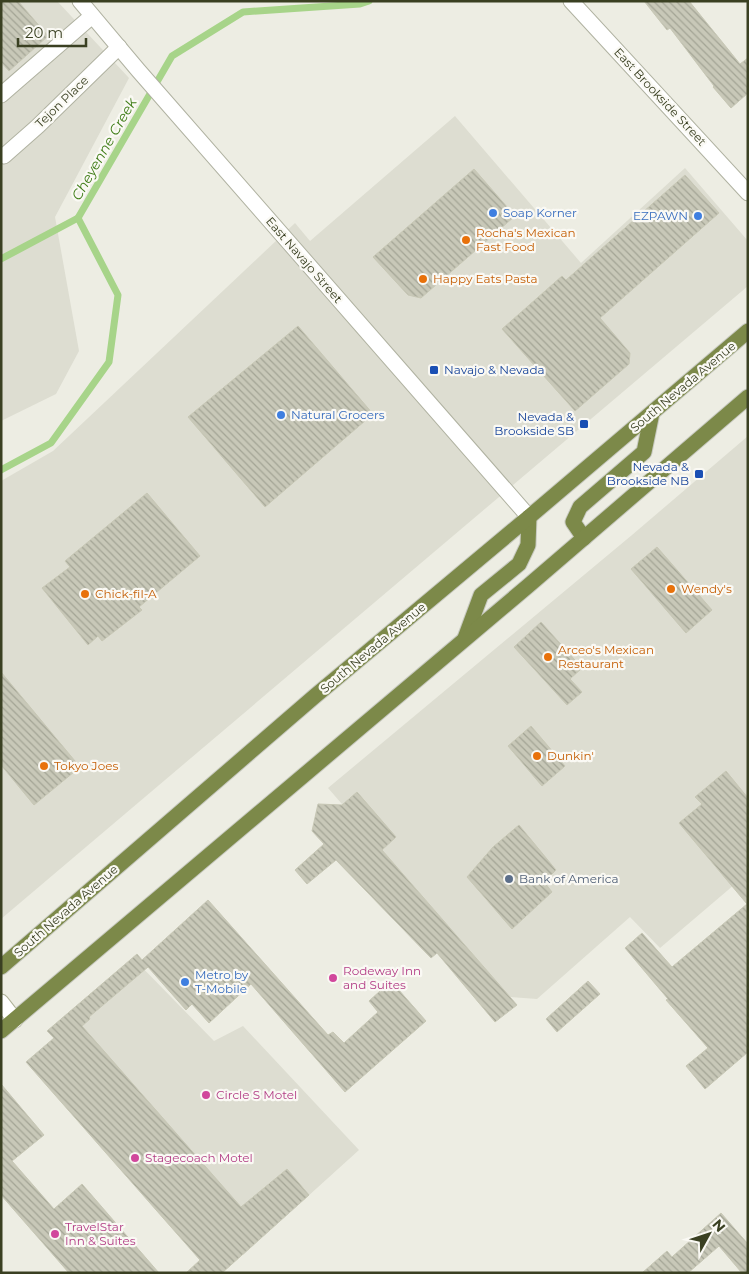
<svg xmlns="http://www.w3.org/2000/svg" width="749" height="1274" font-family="Montserrat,sans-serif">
  <defs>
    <pattern id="building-back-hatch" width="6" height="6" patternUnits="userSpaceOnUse" patternTransform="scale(1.25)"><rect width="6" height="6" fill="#c8c8b8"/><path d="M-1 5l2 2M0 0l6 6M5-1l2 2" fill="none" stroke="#a3a495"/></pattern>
  </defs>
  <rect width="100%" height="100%" fill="#edede3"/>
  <!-- built -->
  <g fill="#ddddd1">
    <path d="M1 1H57L129 78 55 217 79 351 56 394 1 421Z"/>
    <path d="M455 116 581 263 685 168 748 241V286L1 919V481L53 451 295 223 310 241Z"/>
    <path d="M748 436V873L660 948 630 917 537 999 510 997 328 788 632 535Z"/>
    <path d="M133 958 214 1041 243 1026 359 1150 243 1255 47 1031Z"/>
  </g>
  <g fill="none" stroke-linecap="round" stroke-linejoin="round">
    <!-- stream -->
    <g stroke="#a7d489" stroke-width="7">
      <path d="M1 259 78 218"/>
      <path d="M1 470 51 443 109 362 118 295 78 218 172 56 243 12 360 4 369 1"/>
    </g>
  </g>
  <!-- building -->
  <g fill="url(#building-back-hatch)" stroke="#c7c7b5">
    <path d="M1 1H18L48 36 9 71 1 62Z"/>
    <path d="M644 1H689L740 64 748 58V93L731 108 713 87 714 86 670 28 667 30Z"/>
    <path d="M474 169 515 216 421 298 408 295 373 257Z"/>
    <path d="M685 175 719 213 600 318 630 353 629 364 575 411 502 329 562 276 566 280Z"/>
    <path d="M298 326 373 414 265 507 188 417Z"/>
    <path d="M147 493 200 556 139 607 142 610 102 641 98 636 88 645 42 588 70 567 65 561Z"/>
    <path d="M657 547 712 610 686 633 631 569Z"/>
    <path d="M541 622 582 668 570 679 582 692 567 705 514 647Z"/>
    <path d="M1 672 80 767 34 805 1 765Z"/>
    <path d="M531 726 565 766 542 786 508 746Z"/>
    <path d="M726 771 748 798V1052L705 1089 686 1066 708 1048 666 1000 668 999 625 948 642 933 672 967 747 904 679 823 702 804 695 797Z"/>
    <path d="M357 792 396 837 382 850 517 1005 495 1022 437 953 431 958 336 860 307 884 295 870 324 844 312 831 318 804 342 805Z"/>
    <path d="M519 825 556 870 544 882 552 892 512 929 467 877 493 847Z"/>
    <path d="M208 900 328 1035 333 1032 344 1043 378 1012 369 1001 391 981 426 1021 345 1092 251 984 209 1023 192 1004 186 1010 148 967 89 1017 90 1019 82 1026 241 1207 287 1169 309 1195 222 1273H186L200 1260 26 1062 54 1038 47 1031 137 954 142 960Z"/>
    <path d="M588 981 600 994 557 1032 546 1019Z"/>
    <path d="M1 1084 44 1135 12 1161 54 1209 82 1184 159 1273H69L1 1195Z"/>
    <path d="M721 1213 748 1244V1273H742L719 1246 688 1273H642L667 1251 672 1257Z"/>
  </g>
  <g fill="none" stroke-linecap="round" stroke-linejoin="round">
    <!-- minor casing -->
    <g stroke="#b0b2a1" stroke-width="17">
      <g id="minor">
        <path d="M80 1 138 70 529 517"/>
        <path d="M571 1 748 193"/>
        <path d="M1 95 92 16"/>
        <path d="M4 156 38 126 119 47"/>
      </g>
    </g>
    <!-- secondary casing -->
    <g stroke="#afb298" stroke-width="17">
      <path id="secondary" d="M1 1002 15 1020"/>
    </g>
    <!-- trunk casing -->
    <g stroke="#c8cac1" stroke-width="17">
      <g id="trunk">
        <path d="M584 538 573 522 580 507 644 452 652 413"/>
        <path d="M465 638 481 595 519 564 528 545 529 517"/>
        <path d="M1 967 315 696 529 517 748 331"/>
        <path d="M1 1031 528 586 748 397"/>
      </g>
    </g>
    <!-- minor -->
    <use href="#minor" stroke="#fff" stroke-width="15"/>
    <!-- secondary -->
    <use href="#secondary" stroke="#fff" stroke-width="15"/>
    <!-- trunk -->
    <use href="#trunk" stroke="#7c8949" stroke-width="15"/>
  </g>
  <!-- markers -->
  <g fill="#3f7fe0" stroke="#faf9f4" stroke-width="2">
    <circle cx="493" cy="213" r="5"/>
    <circle cx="698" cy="216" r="5"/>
    <circle cx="281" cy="415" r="5"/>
    <circle cx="185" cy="982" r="5"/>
  </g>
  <g fill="#e8710a" stroke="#faf9f4" stroke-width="2">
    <circle cx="466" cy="240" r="5"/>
    <circle cx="423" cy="279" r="5"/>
    <circle cx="671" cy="589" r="5"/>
    <circle cx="85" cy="594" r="5"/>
    <circle cx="548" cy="657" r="5"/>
    <circle cx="537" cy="756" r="5"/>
    <circle cx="44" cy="766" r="5"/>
  </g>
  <g fill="#1a4fb4" stroke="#faf9f4" stroke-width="2">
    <rect x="429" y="365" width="10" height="10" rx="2.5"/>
    <rect x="579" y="419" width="10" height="10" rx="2.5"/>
    <rect x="694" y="469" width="10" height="10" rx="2.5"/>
  </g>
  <circle fill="#5c6f8a" stroke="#faf9f4" stroke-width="2" cx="509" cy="879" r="5"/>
  <g fill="#d1479c" stroke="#faf9f4" stroke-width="2">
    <circle cx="333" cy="978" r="5"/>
    <circle cx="206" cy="1095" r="5"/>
    <circle cx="135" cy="1158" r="5"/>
    <circle cx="55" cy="1234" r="5"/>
  </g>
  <g text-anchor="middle" stroke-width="4.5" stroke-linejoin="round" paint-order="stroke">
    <!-- street labels -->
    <g font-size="12" fill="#3a4022" stroke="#faf9f4">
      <text transform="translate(660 97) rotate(47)" y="4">East Brookside Street</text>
      <text transform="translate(62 102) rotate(-44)" y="4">Tejon Place</text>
      <text transform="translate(304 260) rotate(49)" y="4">East Navajo Street</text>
      <text transform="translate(683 387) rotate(-40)" y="4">South Nevada Avenue</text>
      <text transform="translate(373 648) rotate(-40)" y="4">South Nevada Avenue</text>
      <text transform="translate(66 911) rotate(-41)" y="4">South Nevada Avenue</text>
    </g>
    <!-- shop labels -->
    <g font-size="12" fill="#366cbe" stroke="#faf9f4" text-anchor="start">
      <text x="503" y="217">Soap Korner</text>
      <text x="688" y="220" text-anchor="end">EZPAWN</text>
      <text x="291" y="419">Natural Grocers</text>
      <text x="195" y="979">Metro by<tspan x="195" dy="14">T-Mobile</tspan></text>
    </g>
    <!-- food labels -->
    <g font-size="12" fill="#c56008" stroke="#faf9f4" text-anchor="start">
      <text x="476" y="237">Rocha's Mexican<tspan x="476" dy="14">Fast Food</tspan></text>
      <text x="433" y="283">Happy Eats Pasta</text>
      <text x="681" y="593">Wendy's</text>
      <text x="95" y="598">Chick-fil-A</text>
      <text x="558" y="654">Arceo's Mexican<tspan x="558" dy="14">Restaurant</tspan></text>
      <text x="547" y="760">Dunkin'</text>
      <text x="54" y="770">Tokyo Joes</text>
    </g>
    <!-- transit labels -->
    <g font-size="12" fill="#164399" stroke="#faf9f4" text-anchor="end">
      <text x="444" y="374" text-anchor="start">Navajo &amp; Nevada</text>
      <text x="574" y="421">Nevada &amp;<tspan x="574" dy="14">Brookside SB</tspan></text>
      <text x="689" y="471">Nevada &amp;<tspan x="689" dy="14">Brookside NB</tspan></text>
    </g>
    <!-- service labels -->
    <g font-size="12" fill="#4e5e75" stroke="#faf9f4" text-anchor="start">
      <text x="519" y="883">Bank of America</text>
    </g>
    <!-- hotel labels -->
    <g font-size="12" fill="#b23c85" stroke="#faf9f4" text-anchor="start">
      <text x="343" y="975">Rodeway Inn<tspan x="343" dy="14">and Suites</tspan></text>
      <text x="216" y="1099">Circle S Motel</text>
      <text x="145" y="1162">Stagecoach Motel</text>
      <text x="65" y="1231">TravelStar<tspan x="65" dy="14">Inn &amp; Suites</tspan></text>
    </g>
    <!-- water labels -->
    <g font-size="14" font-style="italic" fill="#417e19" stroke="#faf9f4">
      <text transform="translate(104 149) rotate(-60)" y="5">Cheyenne Creek</text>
    </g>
  </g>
  <!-- border -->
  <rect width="749" height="1274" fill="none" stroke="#3a4022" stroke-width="5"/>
  <!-- north arrow -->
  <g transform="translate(709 1234) rotate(50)" stroke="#faf9f4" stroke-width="4" paint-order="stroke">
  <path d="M0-4L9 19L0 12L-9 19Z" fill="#3a4022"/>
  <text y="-8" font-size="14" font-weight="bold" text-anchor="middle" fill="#3a4022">N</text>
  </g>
  <!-- scale -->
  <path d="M18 38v8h68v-8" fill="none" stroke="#3a4022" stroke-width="2.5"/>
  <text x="25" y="38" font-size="15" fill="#3a4022" stroke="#faf9f4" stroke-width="4" paint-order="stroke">20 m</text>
</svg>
